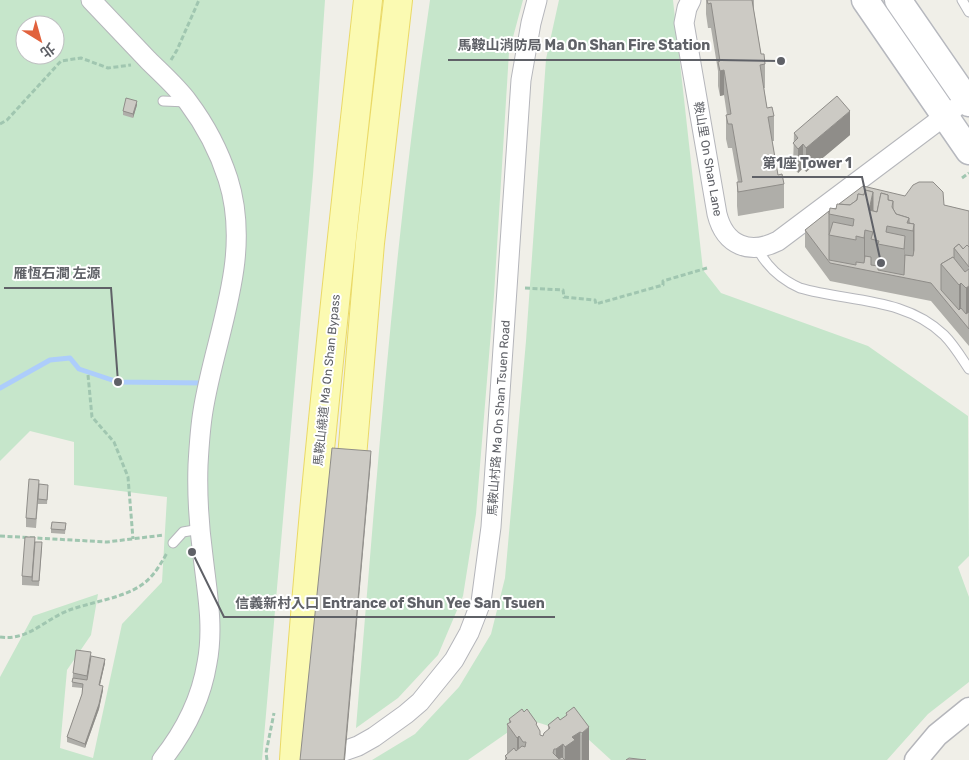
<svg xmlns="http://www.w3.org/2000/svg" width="969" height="760" font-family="Rubik,'Noto Sans TC',sans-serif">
  <rect width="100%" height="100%" fill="#f0efe8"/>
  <!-- green -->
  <g fill="#c6e6cb" fill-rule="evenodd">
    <path d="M0 0H325L313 175 262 760H0V677L33 616 98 594 91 635 67 670 60 748 93 758 122 624 162 582 167 497 74 485V442L30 431 0 461ZM25 25H55V55H25Z"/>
    <path d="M430 0H523L509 52 494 295 476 514 463 596 438 655 398 698 356 728C376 485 394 241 430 0Z"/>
    <path d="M559 0H673L703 270 721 293 868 346 968 416 969 556 958 567 969 597V682L928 714 887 760H611L587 738 527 719 468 760H372L415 734 459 687 491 634 505 578 526 341 546 59Z"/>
  </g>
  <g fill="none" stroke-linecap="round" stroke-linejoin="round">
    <!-- stream -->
    <path stroke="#adcdfb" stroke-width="5" d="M0 388 50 360 70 358 79 369 118 382 204 383"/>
    <!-- service casing -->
    <g stroke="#b5b6bb" stroke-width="11">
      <g id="service">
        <path d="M962 0 969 12"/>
        <path d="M163 101 188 102"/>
        <path d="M757 248C767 267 780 279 800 288 848 302 905 297 944 335 954 345 961 357 969 369"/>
        <path d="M173 543 183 532 200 529"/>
      </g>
    </g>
    <!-- minor casing -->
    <g stroke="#b5b6bb" stroke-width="21">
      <g id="minor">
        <path d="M91 0C110 20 129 40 148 60 162 74 177 87 188 102 206 126 219 151 228 179 253 258 215 334 203 411 200 429 199 447 198 465 197 495 199 526 203 556 207 592 214 627 207 663 201 700 185 731 162 760"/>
        <path d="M691 0 687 8 684 23 717 214C725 246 750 255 778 241L954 109"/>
        <path d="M319 760 358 746 374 737 406 714 420 702 454 660 469 633 481 602 491 527 521 80 531 23 537 0"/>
      </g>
    </g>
    <!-- tertiary casing -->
    <g stroke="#b5b6bb" stroke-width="25">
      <path id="tertiary" d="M916 760 937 735 969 709"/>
    </g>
    <!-- secondary casing -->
    <g stroke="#b6b8be" stroke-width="29">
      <g id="secondary">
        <path d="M865 0 969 151"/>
        <path d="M898 0 969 103"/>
      </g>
    </g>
    <!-- primary casing -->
    <g stroke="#ead966" stroke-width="30">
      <g id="primary">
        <path d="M352 457 370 243 398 0"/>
        <path d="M294 760C299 681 306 602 313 523 329 348 349 174 368 0"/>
      </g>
    </g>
    <!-- path -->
    <g stroke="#a0c6b0" stroke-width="3" stroke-dasharray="5 2.5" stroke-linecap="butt">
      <path d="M171 60 177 50 199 0"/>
      <path d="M0 124 7 120 61 61 81 58 108 68 131 65"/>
      <path d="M962 178 969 173"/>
      <path d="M525 288 563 290 564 297 595 300 596 304 663 285V281L707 268"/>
      <path d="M88 375 92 417 114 442 128 477 133 539"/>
      <path d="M0 536 107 542 164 535"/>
      <path d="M0 637C27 641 43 621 67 611 90 602 120 599 140 586 153 578 160 565 167 553"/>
      <path d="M267 760 266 753 274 713"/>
    </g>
    <!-- service -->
    <use href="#service" stroke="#fff" stroke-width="9"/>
    <!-- minor -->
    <use href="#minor" stroke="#fff" stroke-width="19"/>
    <!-- tertiary -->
    <use href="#tertiary" stroke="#fff" stroke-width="22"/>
    <!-- secondary -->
    <use href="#secondary" stroke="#fff" stroke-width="26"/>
    <!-- primary -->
    <use href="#primary" stroke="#fbfab2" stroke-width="28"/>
  </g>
  <!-- wall -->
  <g fill="#afaea9">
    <path d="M706 0H754V11L761 54 765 64V88H764L767 108 774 116V141H772L778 175 784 184V208L738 216 737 206V182H738L732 148H728L726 139V115H727L724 95 720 96 718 86V71L711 28H708L706 14Z"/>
    <path d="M137 105 133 118 123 115V111Z"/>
    <path d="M794 133 850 135 806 172 803 168 798 173 793 167Z"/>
    <path d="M944 205 969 211V346L931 301 830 281 805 247V230L833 208Z"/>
    <path d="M39 484 48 490 47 504H38V503L36 528 26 527V518Z"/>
    <path d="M66 523 65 534 51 533V529Z"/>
    <path d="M35 542 42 547 39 586 22 585V576Z"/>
    <path d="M91 656 105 663 100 685 103 690 99 709 85 748 67 742V737L82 694V688L72 687 73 673Z"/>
    <path d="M574 707 589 760H505V756L507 754V724L509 723V719L537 726 540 735 543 736 548 730V725L560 720 566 716V713Z"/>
  </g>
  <!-- shaded-wall -->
  <g fill="#8f8d89">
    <path d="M724 70V95L720 96V71Z"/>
    <path d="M137 101V105L133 118V114Z"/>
    <path d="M850 111V135L806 172V148Z"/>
    <path d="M803 144V168L798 173V149Z"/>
    <path d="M873 192V232L869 210Z"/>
    <path d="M864 220 865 230V270H864Z"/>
    <path d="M914 224V267L913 273V231Z"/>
    <path d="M905 236V278H904Z"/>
    <path d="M961 283V320L959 316V285Z"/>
    <path d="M969 286V329L966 325V288Z"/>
    <path d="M371 451V460L345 760H344Z"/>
    <path d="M105 659V663L99 689V685Z"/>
    <path d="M103 686V690L99 709 85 748V744Z"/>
    <path d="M589 727V760H582V733Z"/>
    <path d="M580 732V760H565V747L572 737Z"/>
    <path d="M519 736V760H517V738Z"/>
    <path d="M563 744V760H556V749Z"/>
  </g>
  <!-- building -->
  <g fill="#cccac4" stroke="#8f8d89">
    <path d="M707 0H752L761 54H764L765 64 760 65 767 108 772 107 774 116 768 117 778 175 782 174 784 184 738 192 737 182H742L732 124H728L726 115 731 114 724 70 720 71 718 62 720 61 711 3 708 4Z"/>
    <path d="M837 96 850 111 806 148 803 144 798 149 793 143 798 138 794 133Z"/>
    <path d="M126 98 137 101 133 114 123 111Z"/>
    <path d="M919 182H933L943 192 944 205 969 211V247L967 245 963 249 959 244 954 248V258L953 257 941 264V290L959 310 961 308 966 314 969 312V329L931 283 830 263 805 230 829 211V260L856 265V262L864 263 865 256 871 257V265L878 266V270L904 275 905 255 913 256 914 250V224L909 223V218L896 214 893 209V201L888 200V195L881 193 877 212 873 211V192L865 190 864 195 858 194 857 200 850 205 839 204 863 186 905 196 913 185Z"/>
    <path d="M865 190 873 192 869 210 877 212 881 193 888 195V200L893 201 892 207 896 214 909 218 907 223 914 224 913 231 887 226 886 232 905 236 904 249 878 244 879 241 871 239 873 232 865 230 864 238 856 236V240L829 235 833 222 853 226 854 219 829 214 830 208 836 209 837 204 850 205 857 200 858 194 864 195Z"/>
    <path d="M959 244 963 249 967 245 969 247V267L954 248Z"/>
    <path d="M953 257 965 272 969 269V286L966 288 961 283 959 285 941 264Z"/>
    <path d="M332 448 371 451 344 760H300Z"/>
    <path d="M29 479 39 480 36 519 26 518Z"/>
    <path d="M39 484 48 485 47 500 38 499Z"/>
    <path d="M52 522 66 523 65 530 51 529Z"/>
    <path d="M25 537H35L32 577 22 576Z"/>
    <path d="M35 542H42L39 581H32Z"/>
    <path d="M76 650 91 652 87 676 73 673Z"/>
    <path d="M91 656 105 659 99 685 103 686 99 704 85 744 67 737 82 694 83 684 72 682 73 678 87 680Z"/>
    <path d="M574 707 589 727 582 733 580 732 572 737 575 740 565 747 563 744 556 749H554L553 753 559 759 562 757 565 760H505L507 758 505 756 514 748 516 751 522 746 525 747 526 742H523L519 736 517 738 507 724 511 722 509 719 522 709 524 712 527 709 537 723 536 724 540 731V735L543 736 544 733 550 728 548 725 558 717 560 720 567 715 566 713Z"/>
    <path d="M629 758 646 760H626Z"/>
  </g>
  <g text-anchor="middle" stroke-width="4" stroke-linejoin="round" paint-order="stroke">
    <!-- street labels -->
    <g font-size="12" fill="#5f6167" stroke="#fff">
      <text transform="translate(708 159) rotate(80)" y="4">鞍山里 On Shan Lane</text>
      <text transform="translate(327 380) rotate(-84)" y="4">馬鞍山繞道 Ma On Shan Bypass</text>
      <text transform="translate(499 418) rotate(-86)" y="4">馬鞍山村路 Ma On Shan Tsuen Road</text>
    </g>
  </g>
  <!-- callouts -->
  <path fill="none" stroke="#5f6167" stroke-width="2" d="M781 61L721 60H448M881 263L862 177H752M118 382L111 288H4M192 552L224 617H555"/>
  <g fill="#5f6167" stroke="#fff" stroke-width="2">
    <circle cx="781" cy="61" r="5"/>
    <circle cx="881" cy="263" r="5"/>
    <circle cx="118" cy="382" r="5"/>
    <circle cx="192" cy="552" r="5"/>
  </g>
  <g font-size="14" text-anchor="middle" font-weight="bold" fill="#5f6167" stroke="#fff" stroke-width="4" stroke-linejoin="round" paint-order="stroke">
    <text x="584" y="50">馬鞍山消防局 Ma On Shan Fire Station</text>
    <text x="807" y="168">第1座 Tower 1</text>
    <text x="57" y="278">雁恆石澗 左源</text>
    <text x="390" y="608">信義新村入口 Entrance of Shun Yee San Tsuen</text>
  </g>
  <!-- north arrow -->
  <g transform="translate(40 40) rotate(143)"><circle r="24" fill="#ffffff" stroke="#bfc0c2"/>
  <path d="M0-4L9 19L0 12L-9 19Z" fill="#e1623d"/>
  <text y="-8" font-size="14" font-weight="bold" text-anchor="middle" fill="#5f6167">北</text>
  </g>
</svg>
